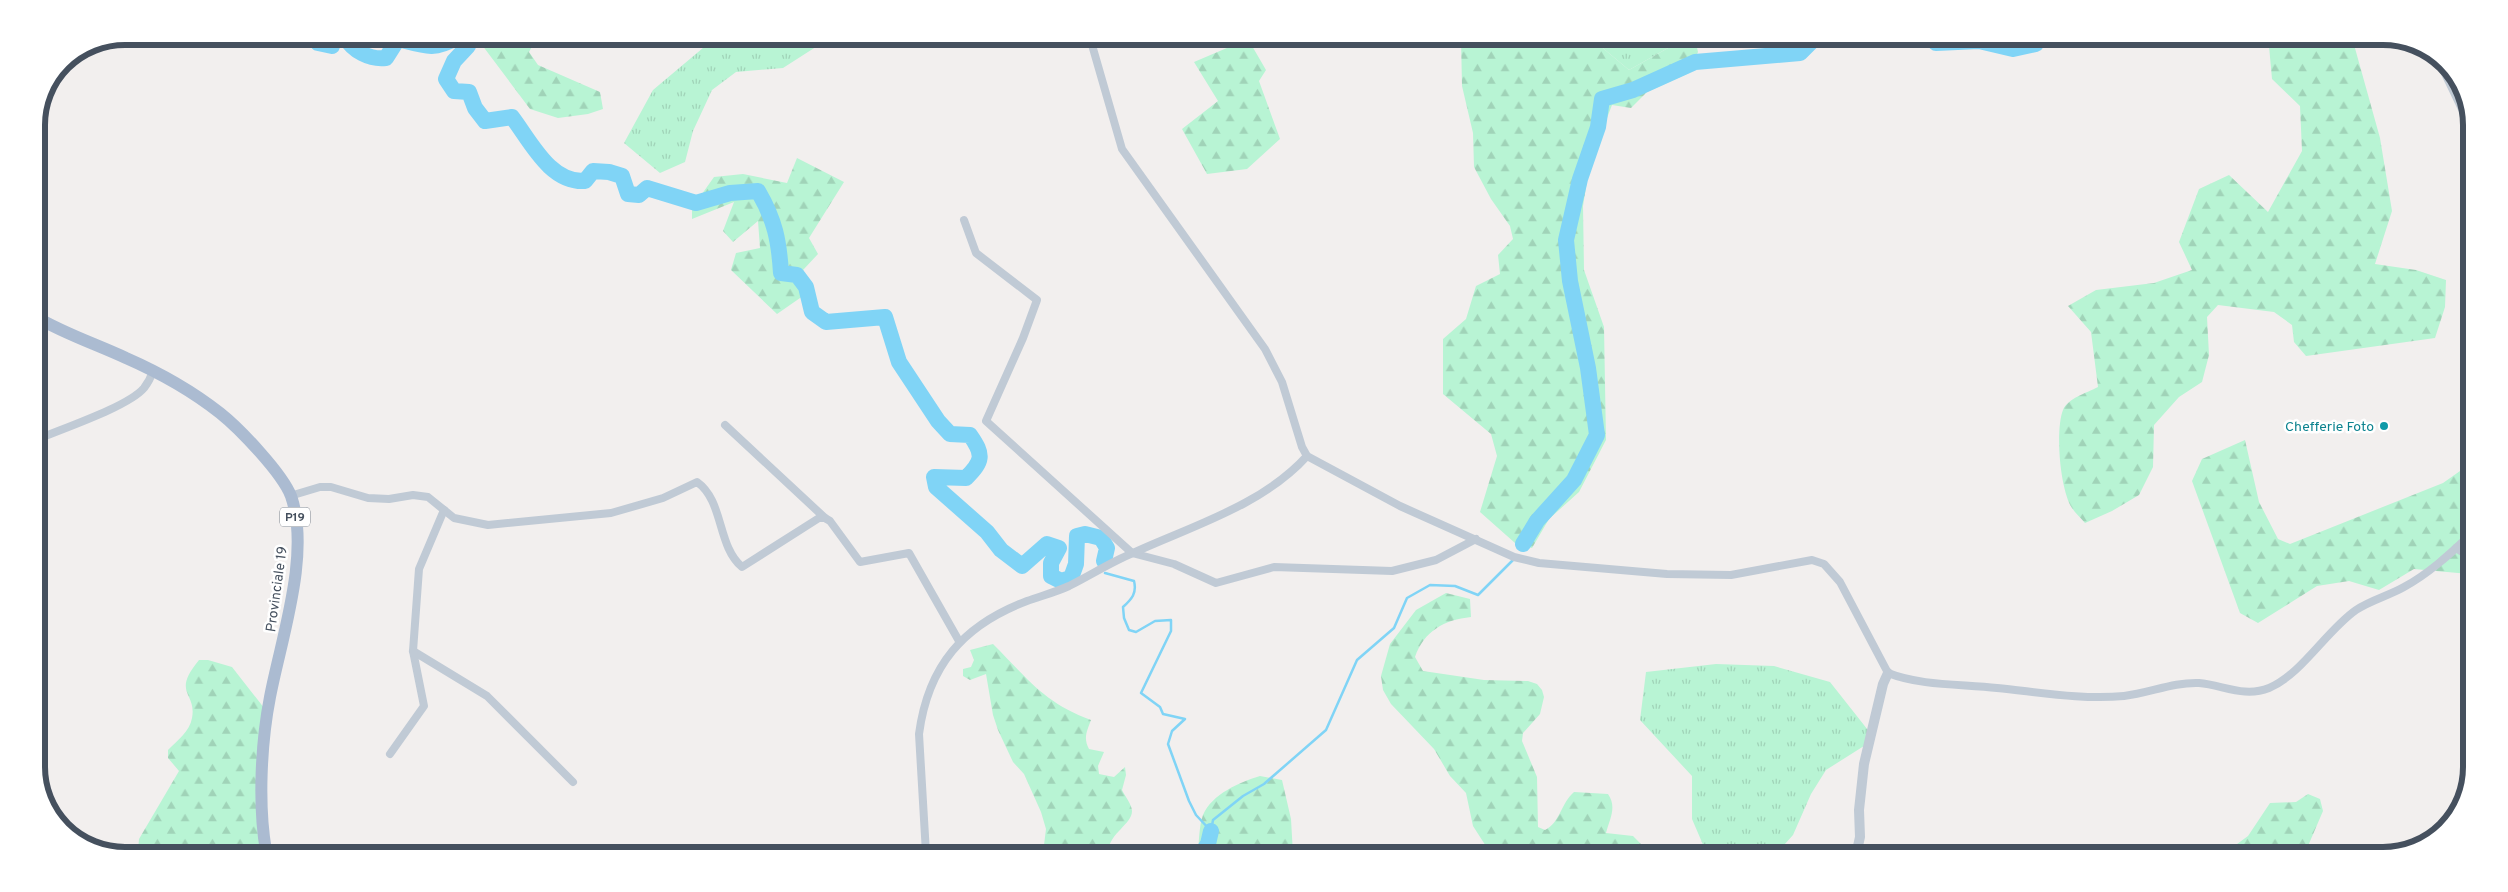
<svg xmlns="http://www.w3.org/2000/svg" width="2508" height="892" font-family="Overpass,sans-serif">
  <defs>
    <pattern id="grass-tufts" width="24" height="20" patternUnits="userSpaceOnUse" patternTransform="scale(1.25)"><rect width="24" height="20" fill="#b8f4d4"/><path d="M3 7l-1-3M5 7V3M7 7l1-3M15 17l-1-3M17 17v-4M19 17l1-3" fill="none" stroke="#a0d3b8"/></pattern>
    <pattern id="forest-firs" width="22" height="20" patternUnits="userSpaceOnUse" patternTransform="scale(1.25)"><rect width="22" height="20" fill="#b8f4d4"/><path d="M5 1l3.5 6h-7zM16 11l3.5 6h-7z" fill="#a0d3b8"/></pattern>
  </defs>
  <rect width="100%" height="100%" fill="#f2efee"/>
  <!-- grass -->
  <g fill="url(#grass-tufts)">
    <path d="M716 37 818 38 822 43 783 68 736 72 712 90 693 131 685 162 660 173 624 143 653 90Z"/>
    <path d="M1592 39H1684L1629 70Z"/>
    <path d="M1716 664 1774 666 1830 682 1875 739 1826 770 1811 794 1793 835 1775 855 1707 854 1692 819V776L1640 720 1646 672Z"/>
  </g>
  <!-- forest -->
  <g fill="url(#forest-firs)">
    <path d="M476 37H517L519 46 536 39 529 52 538 65 600 92 603 109 588 114 558 118 530 109Z"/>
    <path d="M1248 39 1266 70 1259 81 1280 139 1247 169 1207 174 1182 129 1218 101 1194 62Z"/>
    <path d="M1461 39H1592L1629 70 1684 39H1695L1698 52 1689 73 1647 92 1631 108 1612 105 1590 162 1583 206 1584 270 1604 327 1606 440 1579 492 1549 519 1532 548 1515 543 1480 512 1497 456 1491 434 1443 394V339L1466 319 1476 286 1500 274 1498 255 1513 239 1510 226 1491 199 1474 167 1473 133 1462 86Z"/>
    <path d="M2281 41H2353L2380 138 2392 211 2375 264 2416 270 2446 280 2445 307 2435 338 2306 356 2294 342 2292 325 2274 312 2218 305 2207 317 2209 355 2202 382 2179 397 2154 425 2153 467 2139 495 2112 511 2085 523C2081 518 2075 513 2072 508 2060 490 2055 430 2063 410 2068 398 2087 393 2098 387L2091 332 2068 306 2096 290 2154 283 2192 270 2179 242 2199 189 2229 175 2268 212 2302 151 2300 106 2272 79 2269 46Z"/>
    <path d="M797 158 844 182 809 238 818 254 803 270 813 289 777 314 731 270 736 253 760 248 758 221 733 242 723 231 734 202 692 219V208L714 177 743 174 787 183Z"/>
    <path d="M2245 440 2259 502 2278 539 2290 544 2443 483 2460 471 2469 450V574L2414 569 2379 590 2349 581 2317 586 2258 623 2240 613 2192 481 2202 459Z"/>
    <path d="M1446 593 1470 599 1471 617C1444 620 1424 631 1415 657L1423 671 1484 680 1528 681 1537 684 1542 690 1544 697 1540 714 1523 733 1522 741 1537 777 1538 827 1545 830C1560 823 1561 803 1574 792L1608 794C1617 807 1610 818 1606 833L1633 836 1645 848 1621 852 1588 846 1573 850 1572 854H1491L1473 826 1466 793 1450 776 1434 749 1391 704 1383 690 1381 676 1390 644 1416 610Z"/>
    <path d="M993 644C1027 678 1044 703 1091 720 1087 731 1083 738 1089 749L1104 752 1098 766 1099 774 1114 777 1125 767 1126 775 1122 790C1125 796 1132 805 1132 811 1132 824 1110 833 1108 851L1115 850 1118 853H1043L1046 829 1041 812 1024 774 1013 762 998 730 993 715 986 674 970 680 963 676V669L971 667 974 660 970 650Z"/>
    <path d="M199 660H208L232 667 268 713 264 847 228 851H138L139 839 179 771 168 758V750C177 741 190 731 192 718 197 692 171 694 199 660Z"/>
    <path d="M1260 776 1282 780 1291 819 1293 854 1198 853C1199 842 1199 826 1203 815 1212 794 1240 782 1260 776Z"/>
    <path d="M2308 794 2320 799 2323 811 2308 846V856L2222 855 2248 836 2270 803 2296 802Z"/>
  </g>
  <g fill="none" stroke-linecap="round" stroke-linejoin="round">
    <!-- stream -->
    <g stroke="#80d4f6" stroke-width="2.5">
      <path d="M1105 573 1134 581C1137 593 1132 599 1123 607L1124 618 1129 630 1136 632 1155 621 1171 620V631L1141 693 1160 707 1163 714 1185 719 1172 731 1168 744 1189 801 1196 815 1211 831"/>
      <path d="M1211 831 1213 820 1243 796 1264 784 1326 730 1357 660 1394 628 1407 598 1430 585 1455 586 1478 595 1514 559"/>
    </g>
    <!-- river -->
    <g stroke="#80d4f6" stroke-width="16">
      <path d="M312 37 318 43 332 46 329 37"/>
      <path d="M345 37C353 51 370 60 386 58L398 39C425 46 433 51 458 37L468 46 454 61 446 79 454 91 469 92 475 108 485 121 512 117C531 142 550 183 585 181L593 171 609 172 622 176 628 194 639 195 647 188 696 203 730 193 758 191C775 220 779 241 781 273L797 275 806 287 812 312 826 322 885 317 899 362 938 421 950 434 970 435C984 455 983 461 966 478L934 477 936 487 987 532 1001 550 1022 566 1047 544 1059 548 1051 563V576L1061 581 1071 578 1076 564 1077 536 1085 534 1101 538 1107 548 1104 561"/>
      <path d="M1933 40 1936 43 1979 41 2013 49 2036 44 2038 40"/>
      <path d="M1523 544 1537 521 1574 480 1597 435 1588 368 1570 281 1566 240 1580 179 1598 127 1602 99 1633 90 1695 62 1800 53 1813 40"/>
      <path d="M1202 853 1208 844 1211 831"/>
    </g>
    <!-- minor -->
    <g stroke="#c0cad5" stroke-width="8">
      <path d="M1090 38 1122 149 1265 349 1282 382 1302 447 1307 456 1400 506 1514 557 1539 563 1667 574 1731 575 1812 560 1824 564 1840 582 1888 673C1921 686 1962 684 1997 688 2038 692 2082 700 2124 696 2150 693 2173 682 2199 683 2223 685 2244 698 2269 688 2302 674 2326 631 2356 610 2371 600 2388 596 2404 587 2428 574 2449 555 2469 536"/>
      <path d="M2439 61 2471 128"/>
      <path d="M964 220 976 253 1037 300 1023 338 986 421 1132 553 1174 564 1216 583 1274 567 1392 571 1436 560 1476 539"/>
      <path d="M725 425 825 518"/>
      <path d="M36 440C61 429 128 407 144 388 148 383 151 377 153 371"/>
      <path d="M290 496 320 487H331L368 498 389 499 413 495 428 497 454 518 488 525 611 513 663 498 697 482C724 501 717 546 742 567L819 518H825L830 521 860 562 909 553 959 641"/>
      <path d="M2456 548 2469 556"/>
      <path d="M413 651 487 696 573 782"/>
      <path d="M390 754 424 706 413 651 419 569 444 510"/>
      <path d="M926 853 919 734C928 666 963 625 1027 601 1041 596 1056 592 1069 586 1091 575 1111 562 1133 553 1192 526 1263 505 1307 456"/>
    </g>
    <!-- tertiary -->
    <path stroke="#c0cad5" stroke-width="10" d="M1856 855 1860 837 1859 810 1864 764 1883 684 1888 673"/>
    <!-- primary -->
    <path stroke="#abbbd1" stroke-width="12" d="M36 317C65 334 96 344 126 358 158 372 192 391 220 413 240 429 282 473 291 496 311 554 281 639 270 697 261 743 258 805 266 851"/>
  </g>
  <!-- markers -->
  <circle fill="#0f9aa8" stroke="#fff" stroke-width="2" cx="2384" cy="426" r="5"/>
  <g text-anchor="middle" stroke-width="5" stroke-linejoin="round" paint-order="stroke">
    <!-- shield labels -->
    <rect fill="#fff" stroke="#7d848e" stroke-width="1" x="280" y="507.5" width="30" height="19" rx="4"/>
    <g font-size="12" font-weight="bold" fill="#45505e">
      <text x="295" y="521">P19</text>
    </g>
    <!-- culture labels -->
    <g font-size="14" fill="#0d838f" stroke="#fff" text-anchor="end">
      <text x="2374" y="431">Chefferie Foto</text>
    </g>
    <!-- street labels -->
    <g font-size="14" fill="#45505e" stroke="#fff">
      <text transform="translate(276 589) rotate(-82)" y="5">Provinciale 19</text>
    </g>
  </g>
  <!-- crop -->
  <path d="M0 0H2508V892H0ZM125 45H2383A80 80 0 0 1 2463 125V767A80 80 0 0 1 2383 847H125A80 80 0 0 1 45 767V125A80 80 0 0 1 125 45Z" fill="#fff" fill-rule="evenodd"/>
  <path fill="none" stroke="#45505e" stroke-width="6" d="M125 45H2383A80 80 0 0 1 2463 125V767A80 80 0 0 1 2383 847H125A80 80 0 0 1 45 767V125A80 80 0 0 1 125 45Z"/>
</svg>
